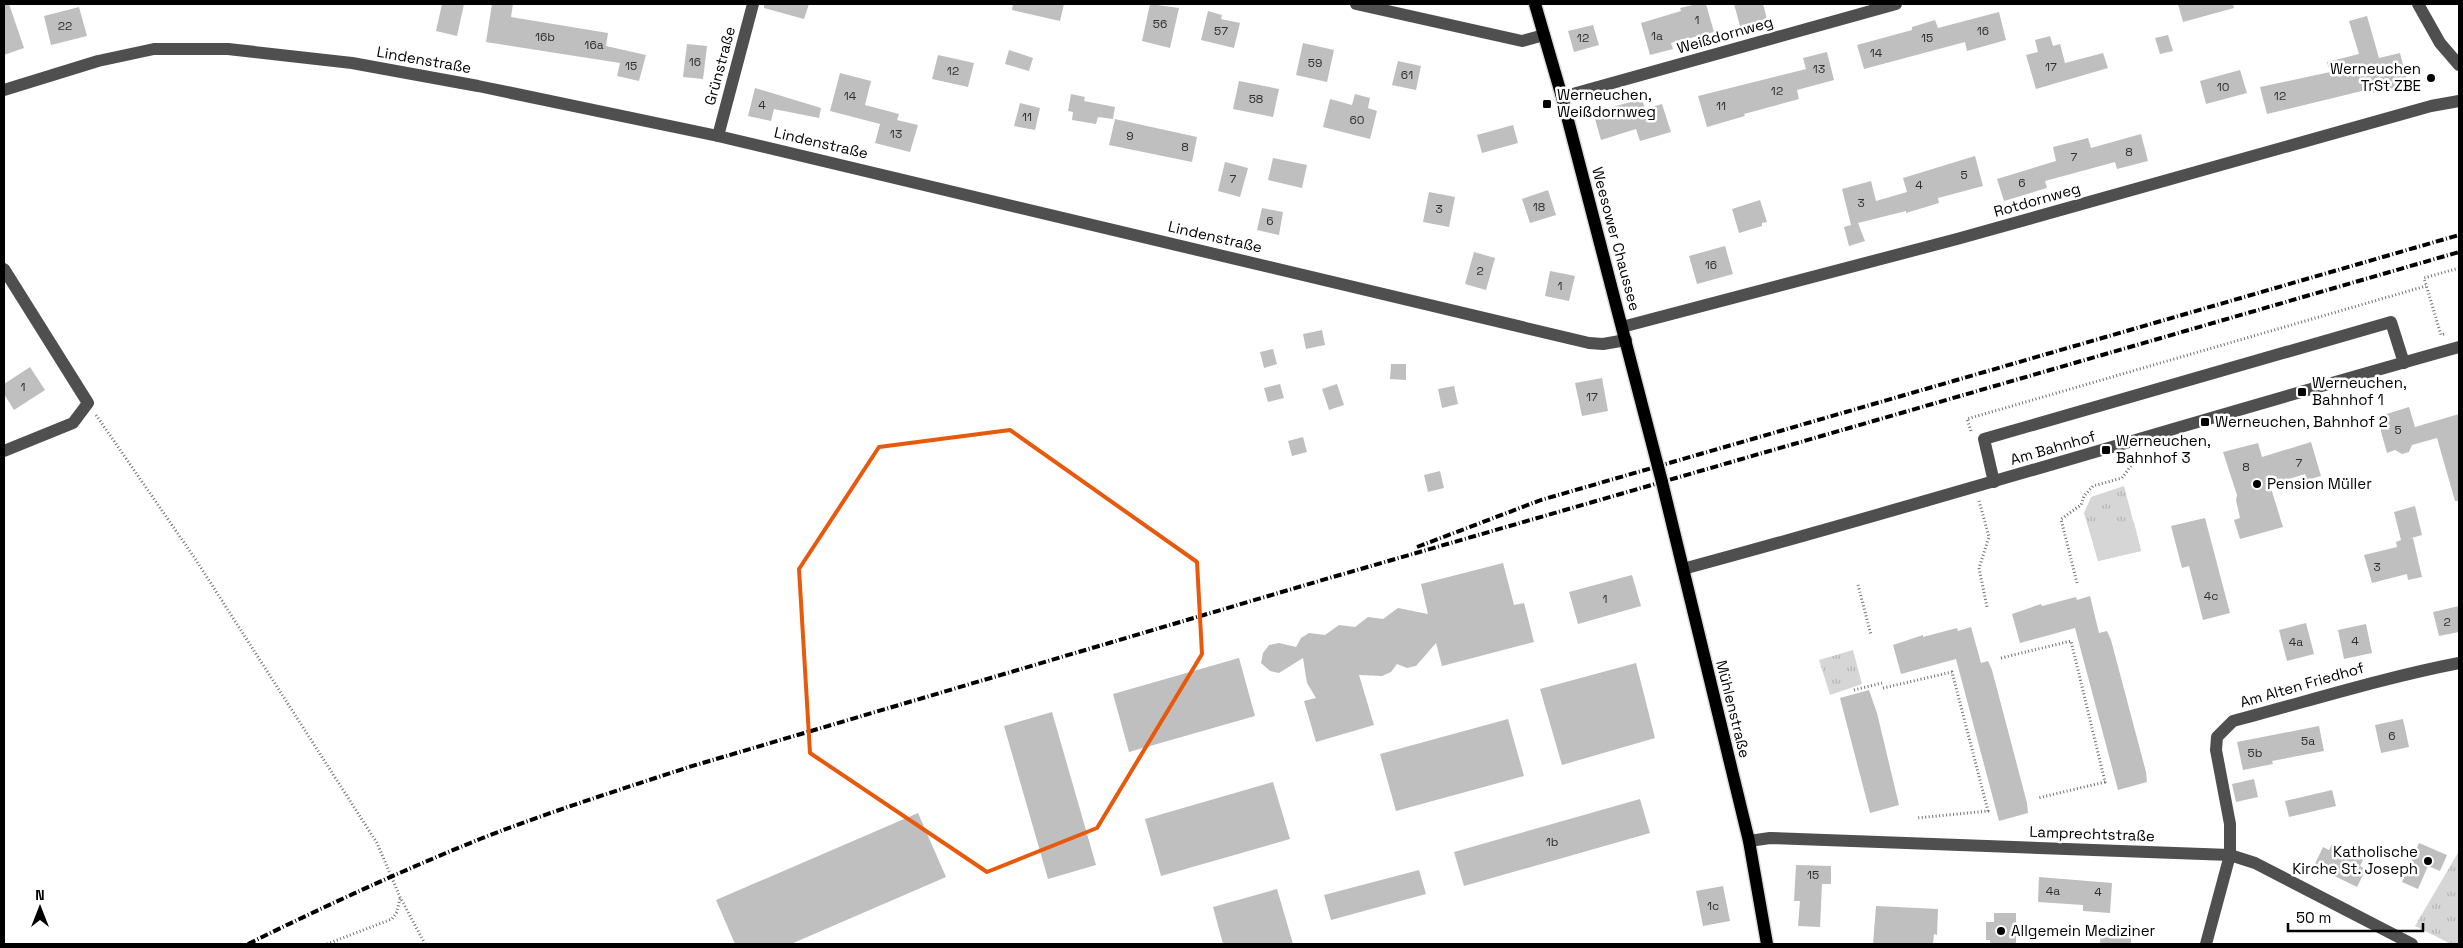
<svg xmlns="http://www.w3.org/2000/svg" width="2463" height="948" font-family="'Space Grotesk',sans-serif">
  <defs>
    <pattern id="park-tufts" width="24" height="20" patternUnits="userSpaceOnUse" patternTransform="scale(1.25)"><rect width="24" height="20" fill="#d6d6d6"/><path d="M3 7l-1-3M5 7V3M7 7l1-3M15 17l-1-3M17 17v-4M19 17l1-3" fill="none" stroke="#b6b6b6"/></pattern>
  </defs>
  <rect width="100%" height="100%" fill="#fff"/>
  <!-- park -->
  <g fill="url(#park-tufts)">
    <path d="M2124 486 2141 551 2098 561 2084 513 2091 497Z"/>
    <path d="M1853 650 1862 684 1830 695 1819 660Z"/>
    <path d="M2459 851V944H2451L2415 926Z"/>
  </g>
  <!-- pitch -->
  <path fill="#d6d6d6" d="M2134 522 2141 551 2098 561 2091 533Z"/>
  <!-- building -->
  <g fill="#bfbfbf">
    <path d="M4 4H9L24 48 4 55Z"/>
    <path d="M442 4H464L457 36 436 31Z"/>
    <path d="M492 4H513L511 17 608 33 606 46 646 55 639 81 617 76 620 63 486 42Z"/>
    <path d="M764 4H809L804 19 764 8Z"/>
    <path d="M1013 4H1064L1060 21 1012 10Z"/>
    <path d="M1150 4 1179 8 1170 48 1142 41Z"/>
    <path d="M1697 4H1706L1714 32 1671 43 1673 49 1650 55 1641 23 1681 11 1680 8Z"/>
    <path d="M1734 4H1763L1767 19 1740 26Z"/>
    <path d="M2178 4H2233L2234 8 2183 22Z"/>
    <path d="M79 7 87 36 51 45 44 16Z"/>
    <path d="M1208 11 1222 15 1221 19 1240 23 1234 48 1201 40Z"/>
    <path d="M1999 12 2006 40 1967 51 1965 42 1864 69 1857 45 1912 30V27L1935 20 1938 28Z"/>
    <path d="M2367 16 2379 58 2400 53 2408 85 2371 93 2370 89 2267 114 2260 87 2330 72 2327 62 2359 54 2349 21Z"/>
    <path d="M1593 25 1599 45 1574 52 1568 31Z"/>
    <path d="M2168 35 2173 51 2160 54 2155 38Z"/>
    <path d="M2050 36 2053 46 2060 44 2065 63 2103 53 2108 68 2036 89 2026 55 2038 52 2035 40Z"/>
    <path d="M1303 43 1334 50 1327 82 1296 75Z"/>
    <path d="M687 44 707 46 703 79 683 77Z"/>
    <path d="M1009 50 1033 58 1029 71 1005 64Z"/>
    <path d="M1827 52 1834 80 1797 90 1799 99 1744 114 1745 116 1707 127 1698 96 1806 69 1803 58Z"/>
    <path d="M938 55 974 63 968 87 932 79Z"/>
    <path d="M1398 61 1421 66 1416 90 1392 85Z"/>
    <path d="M2240 70 2247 93 2206 104 2200 81Z"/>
    <path d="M840 73 871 81 865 105 899 114 897 120 918 125 910 152 875 143 880 124 830 111Z"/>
    <path d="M1239 81 1279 89 1273 117 1233 109Z"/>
    <path d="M755 88 821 108 819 118 774 109 771 121 748 116Z"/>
    <path d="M1071 94 1085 97 1084 101 1115 107 1113 119 1098 117 1096 124 1072 120 1073 112 1068 111Z"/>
    <path d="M1355 94 1370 98 1368 108 1377 111 1370 139 1323 127 1330 99 1352 105Z"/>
    <path d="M1642 99 1645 109 1662 104 1671 132 1640 141 1636 129 1601 140 1593 112Z"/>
    <path d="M1020 103 1040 108 1035 130 1014 126Z"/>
    <path d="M1115 119 1197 137 1192 162 1109 145Z"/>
    <path d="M1513 125 1518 143 1482 153 1477 135Z"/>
    <path d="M2141 134 2148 161 2117 169 2115 162 2045 181 2047 188 2004 201 1997 179 2056 161 2053 147 2088 138 2091 148Z"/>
    <path d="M1975 156 1983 186 1938 198 1939 203 1906 213V211L1858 223 1865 241 1849 246 1844 227 1851 225 1842 189 1871 181 1876 201 1907 192 1903 178Z"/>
    <path d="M1273 158 1307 165 1302 188 1268 180Z"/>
    <path d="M1225 162 1248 168 1240 197 1218 191Z"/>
    <path d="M1548 190 1556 215 1530 223 1522 199Z"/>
    <path d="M1429 192 1455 197 1449 227 1423 222Z"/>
    <path d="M1760 200 1767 222 1762 223V226L1739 233 1732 209Z"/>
    <path d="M1262 208 1283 212 1279 235 1257 230Z"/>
    <path d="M1725 246 1733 274 1697 284 1689 256Z"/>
    <path d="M1474 252 1495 258 1486 290 1465 284Z"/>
    <path d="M1550 271 1575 276 1569 301 1545 296Z"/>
    <path d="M1322 330 1325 345 1306 349 1303 334Z"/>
    <path d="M1273 349 1277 364 1264 368 1260 352Z"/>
    <path d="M1391 364H1406V380L1390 379Z"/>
    <path d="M30 367 45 390 14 410 4 394V384Z"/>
    <path d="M1602 378 1608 411 1582 416 1575 383Z"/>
    <path d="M1280 384 1284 398 1268 402 1264 388Z"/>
    <path d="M1337 384 1344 405 1329 410 1322 389Z"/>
    <path d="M1454 386 1458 404 1442 408 1438 389Z"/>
    <path d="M2409 407 2415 427 2459 414V501H2455L2437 438 2412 445 2409 452 2402 454 2395 450 2387 453 2377 417Z"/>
    <path d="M1303 437 1307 452 1292 456 1288 441Z"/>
    <path d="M2311 442 2321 476 2307 480 2305 474 2270 485 2283 527 2240 539 2234 520 2240 518 2236 500 2237 495 2223 452 2258 443 2262 457Z"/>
    <path d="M1440 471 1444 488 1428 492 1424 475Z"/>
    <path d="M2415 506 2422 535 2408 539 2413 538 2422 577 2408 580 2407 574 2372 583 2364 555 2397 547 2396 542 2401 540 2394 512Z"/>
    <path d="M2205 518 2230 613 2203 620 2189 566 2182 568 2171 526Z"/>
    <path d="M1503 563 1514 605 1524 603 1534 642 1442 666 1436 643 1416 666 1407 668 1397 664 1391 672 1382 676 1359 675 1374 725 1316 742 1304 701 1316 698 1307 683 1303 658 1279 673 1270 671 1261 663 1263 653 1269 645 1279 643 1296 647 1301 638 1309 633 1325 635 1339 625 1355 627 1368 617 1383 619 1398 608 1428 614 1421 584Z"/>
    <path d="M1632 575 1641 606 1578 624 1569 592Z"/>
    <path d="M2090 596 2099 633 2107 631 2111 640 2146 772 2147 782 2118 790 2075 628 2020 643 2012 614 2041 604 2042 606 2076 597 2077 600Z"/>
    <path d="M2459 606V632L2439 636 2433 612Z"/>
    <path d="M2306 623 2314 654 2287 661 2279 630Z"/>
    <path d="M2366 624 2372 653 2344 659 2338 630Z"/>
    <path d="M1971 627 1981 663 1988 661 1992 670 2027 803 2028 813 1999 821 1956 659 1901 674 1893 645 1923 635V637L1957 628 1958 631Z"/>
    <path d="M1239 658 1255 716 1129 752 1113 694Z"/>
    <path d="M1636 663 1655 738 1562 765 1540 689Z"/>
    <path d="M1869 690 1877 713 1899 805 1870 813 1840 698Z"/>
    <path d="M1052 712 1096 865 1048 879 1004 726Z"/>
    <path d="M1508 719 1524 776 1396 811 1380 754Z"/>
    <path d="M2403 719 2409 747 2381 753 2375 725Z"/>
    <path d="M2319 726 2324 751 2272 761 2273 764 2243 770 2237 742Z"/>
    <path d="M2254 779 2258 797 2236 802 2232 784Z"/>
    <path d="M1273 782 1290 839 1161 876 1145 819Z"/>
    <path d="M2332 790 2336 806 2289 817 2285 801Z"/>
    <path d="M1640 799 1650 833 1464 886 1454 852Z"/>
    <path d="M918 813 946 877 791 944H735L716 900Z"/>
    <path d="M2419 843 2447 855 2440 871 2428 866 2418 889 2402 882Z"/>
    <path d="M2332 844 2363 860 2360 866 2366 869 2357 887 2314 866 2323 847 2329 850Z"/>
    <path d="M1796 865 1831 866V884H1822L1820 927 1798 926 1800 901H1794Z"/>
    <path d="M1419 870 1426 894 1331 920 1324 895Z"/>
    <path d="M2039 877 2112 883 2110 913 2083 911V905L2038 902Z"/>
    <path d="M1723 886 1730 921 1703 926 1696 891Z"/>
    <path d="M1277 889 1293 944H1223L1213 907Z"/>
    <path d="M1876 906 1938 909 1937 935 1934 934 1933 944H1873Z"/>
    <path d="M1994 913H2016V944H1990V940H1986V922H1994Z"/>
    <path d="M2101 927 2131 929V944H2100Z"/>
  </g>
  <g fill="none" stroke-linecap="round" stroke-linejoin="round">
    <!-- major casing -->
    <g stroke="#dbdbdb" stroke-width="15">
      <path id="major" d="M1535 4 1562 97 1662 482 1749 841 1767 944"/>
    </g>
    <!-- path -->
    <g stroke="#717171" stroke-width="3" stroke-dasharray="1 2.5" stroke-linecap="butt">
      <path d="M2444 334 2441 335 2424 278 2459 268"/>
      <path d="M96 415 194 557 377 843 400 897 425 944"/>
      <path d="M1971 431 1967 419 2426 286"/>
      <path d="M1979 501 1989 537 1979 568 1987 607"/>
      <path d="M2077 583 2061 519 2081 505 2084 496 2093 486 2122 478 2139 455"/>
      <path d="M1858 585 1871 635"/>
      <path d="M2001 658 2071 641 2105 782 2038 798"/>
      <path d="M1883 688 1952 672 1988 811 1917 818"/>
      <path d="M1854 690 1882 683"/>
      <path d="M327 944 392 919 397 912 400 898"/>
    </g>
    <!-- minor -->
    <g stroke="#4f4f4f" stroke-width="12">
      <path d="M1356 4 1522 41 1544 35"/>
      <path d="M2418 4 2440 43 2459 65"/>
      <path d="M4 90 98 61 154 49H228L352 63 478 86 718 136 1589 343 1603 344 1626 340"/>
      <path d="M1562 97 1896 4"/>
      <path d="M718 136 753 4"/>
      <path d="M4 269 88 403 73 423 4 451"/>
      <path d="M1622 327 1957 239 2431 106 2459 101"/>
      <path d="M1994 482 1984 439 2391 322 2404 363"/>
      <path d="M1683 569C1943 499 2200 419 2459 347"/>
      <path d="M1749 841 1770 838 2230 855 2255 863 2412 944"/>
      <path d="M2206 944 2230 855V824L2216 750 2217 737 2233 721C2309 701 2382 678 2459 663"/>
    </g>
    <!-- major -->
    <use href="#major" stroke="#000" stroke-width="12"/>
    <!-- rail -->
    <g stroke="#000" stroke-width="4" stroke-dasharray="8 2.5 1 2.5" stroke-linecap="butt">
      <path d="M1417 547 1541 500 2459 235"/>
      <path d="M248 944C325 906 401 871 480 839 549 812 619 790 689 767L1319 581 2459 252"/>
    </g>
  </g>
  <!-- marked area -->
  <path fill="none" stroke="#e8590c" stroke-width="4" stroke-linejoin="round" d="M1010 430 1197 562 1202 654 1097 828 987 872 810 753 799 569 879 447Z"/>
  <!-- markers -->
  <g fill="#000" stroke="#fff" stroke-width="2">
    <circle cx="2431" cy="78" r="5"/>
    <rect x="1542" y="99" width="10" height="10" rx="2.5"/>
    <rect x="2297" y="387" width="10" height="10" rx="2.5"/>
    <rect x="2200" y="417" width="10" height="10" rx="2.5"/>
    <rect x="2101" y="445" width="10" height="10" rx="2.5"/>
    <circle cx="2257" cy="484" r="5"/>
    <circle cx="2428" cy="861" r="5"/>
    <circle cx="2001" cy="931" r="5"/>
  </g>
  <g text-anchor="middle" stroke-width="5" stroke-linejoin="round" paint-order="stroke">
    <!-- number labels -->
    <g font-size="12" fill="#303030">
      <text x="1697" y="24">1</text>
      <text x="1160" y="28">56</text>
      <text x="65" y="30">22</text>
      <text x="1221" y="35">57</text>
      <text x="1983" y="35">16</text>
      <text x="1657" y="40">1a</text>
      <text x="545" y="41">16b</text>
      <text x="1583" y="42">12</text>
      <text x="1927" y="42">15</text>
      <text x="594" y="49">16a</text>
      <text x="1876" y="57">14</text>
      <text x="695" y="66">16</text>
      <text x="1315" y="67">59</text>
      <text x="631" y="70">15</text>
      <text x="2051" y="71">17</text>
      <text x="1819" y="73">13</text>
      <text x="953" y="75">12</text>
      <text x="1407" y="79">61</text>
      <text x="2223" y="91">10</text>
      <text x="1777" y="95">12</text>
      <text x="850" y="100">14</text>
      <text x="2280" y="100">12</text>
      <text x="1256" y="103">58</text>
      <text x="762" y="109">4</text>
      <text x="1721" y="110">11</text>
      <text x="1027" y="121">11</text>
      <text x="1357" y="124">60</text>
      <text x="896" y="138">13</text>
      <text x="1130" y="140">9</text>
      <text x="1185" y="151">8</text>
      <text x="2129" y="156">8</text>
      <text x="2074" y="161">7</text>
      <text x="1964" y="179">5</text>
      <text x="1233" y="183">7</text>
      <text x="2022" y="187">6</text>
      <text x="1919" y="189">4</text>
      <text x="1861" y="207">3</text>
      <text x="1539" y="211">18</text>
      <text x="1439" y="213">3</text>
      <text x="1270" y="225">6</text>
      <text x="1711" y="269">16</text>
      <text x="1480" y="275">2</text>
      <text x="1560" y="290">1</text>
      <text x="23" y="391">1</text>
      <text x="1592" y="401">17</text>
      <text x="2398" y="434">5</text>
      <text x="2299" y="467">7</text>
      <text x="2246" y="471">8</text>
      <text x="2377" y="571">3</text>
      <text x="2211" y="600">4c</text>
      <text x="1605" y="603">1</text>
      <text x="2447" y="626">2</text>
      <text x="2355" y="645">4</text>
      <text x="2296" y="646">4a</text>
      <text x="2392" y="740">6</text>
      <text x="2308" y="745">5a</text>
      <text x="2255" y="757">5b</text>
      <text x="1552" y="846">1b</text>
      <text x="1813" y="879">15</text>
      <text x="2053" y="895">4a</text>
      <text x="2098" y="896">4</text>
      <text x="1713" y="910">1c</text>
    </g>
    <!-- street labels -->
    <g font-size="15" fill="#000" stroke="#fff">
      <text transform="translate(1725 35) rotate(-16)" y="5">Weißdornweg</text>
      <text transform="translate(424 60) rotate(10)" y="5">Lindenstraße</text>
      <text transform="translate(720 66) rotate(-75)" y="5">Grünstraße</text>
      <text transform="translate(821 143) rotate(13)" y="5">Lindenstraße</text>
      <text transform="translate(2037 200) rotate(-16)" y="5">Rotdornweg</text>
      <text transform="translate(1215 237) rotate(13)" y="5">Lindenstraße</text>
      <text transform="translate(1616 239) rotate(75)" y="5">Weesower Chaussee</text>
      <text transform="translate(2053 448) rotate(-16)" y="5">Am Bahnhof</text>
      <text transform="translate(2302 685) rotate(-16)" y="5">Am Alten Friedhof</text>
      <text transform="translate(1733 709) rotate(76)" y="5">Mühlenstraße</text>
      <text transform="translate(2092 834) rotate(2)" y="5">Lamprechtstraße</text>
    </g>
    <!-- poi labels -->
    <g font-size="15" fill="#000" stroke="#fff" text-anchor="start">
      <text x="2421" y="74" text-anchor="end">Werneuchen<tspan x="2421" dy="17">TrSt ZBE</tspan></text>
      <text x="1557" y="100">Werneuchen,<tspan x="1557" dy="17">Weißdornweg</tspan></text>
      <text x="2312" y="388">Werneuchen,<tspan x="2312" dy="17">Bahnhof 1</tspan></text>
      <text x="2215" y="427">Werneuchen, Bahnhof 2</text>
      <text x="2116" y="446">Werneuchen,<tspan x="2116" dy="17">Bahnhof 3</tspan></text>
      <text x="2267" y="489">Pension Müller</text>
      <text x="2418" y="857" text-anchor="end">Katholische<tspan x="2418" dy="17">Kirche St. Joseph</tspan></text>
      <text x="2011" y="936">Allgemein Mediziner</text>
    </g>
  </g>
  <!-- border -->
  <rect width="2463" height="948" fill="none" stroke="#000000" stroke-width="10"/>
  <!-- north arrow -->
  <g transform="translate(40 908)" stroke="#ffffff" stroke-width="4" paint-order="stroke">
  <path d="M0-4L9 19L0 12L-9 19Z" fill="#000000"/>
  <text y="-8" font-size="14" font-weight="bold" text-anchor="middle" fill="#000000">N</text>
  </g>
  <!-- scale -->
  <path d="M2288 923v8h135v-8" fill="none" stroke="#000000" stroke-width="2.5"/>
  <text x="2296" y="923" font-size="15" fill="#000000" stroke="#ffffff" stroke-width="4" paint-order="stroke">50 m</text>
</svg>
